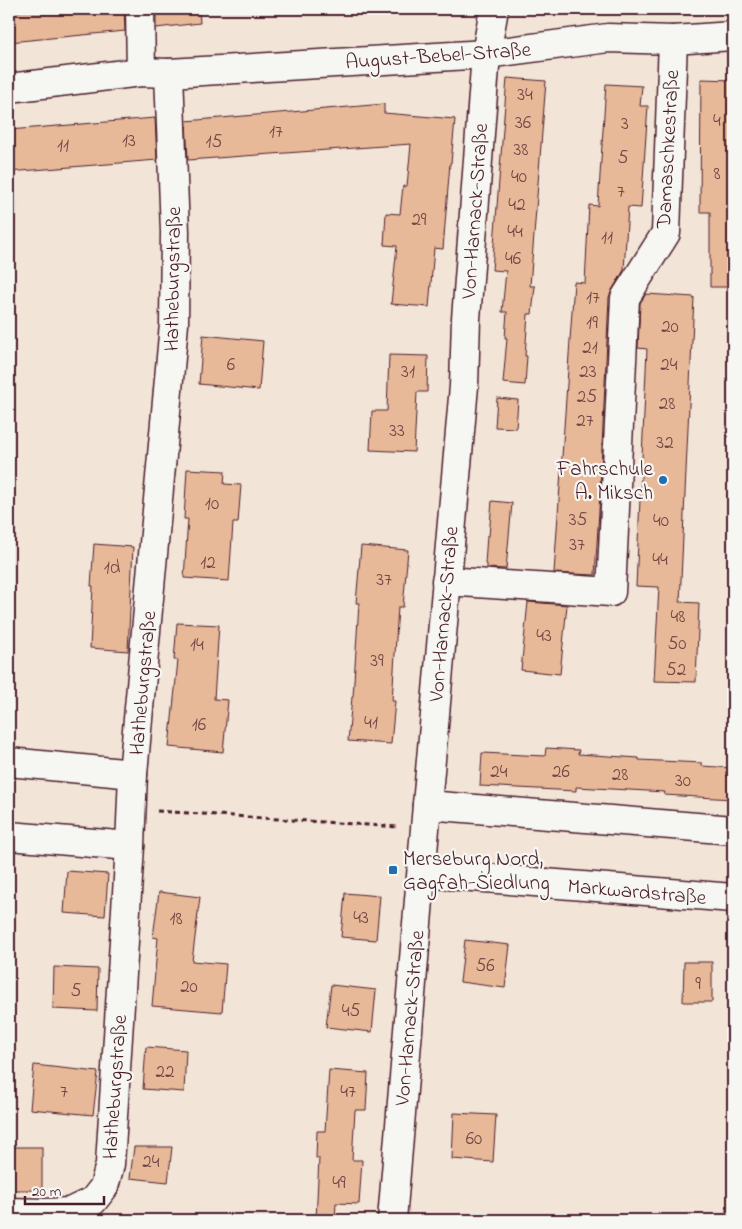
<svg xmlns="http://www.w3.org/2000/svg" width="742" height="1229" font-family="'Indie Flower',sans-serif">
  <rect width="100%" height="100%" fill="#f2e4d7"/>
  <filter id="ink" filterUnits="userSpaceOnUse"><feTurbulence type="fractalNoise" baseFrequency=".02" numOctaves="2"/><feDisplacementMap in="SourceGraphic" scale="10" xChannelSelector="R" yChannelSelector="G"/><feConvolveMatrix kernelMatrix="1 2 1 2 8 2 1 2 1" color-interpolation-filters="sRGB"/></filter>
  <g filter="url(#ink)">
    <!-- built -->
    <path fill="#efd7c4" d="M9 204H18L9 307Z"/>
    <!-- building -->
    <g fill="#e8b999" stroke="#4a1f2b">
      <path d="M37 9H124L125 31 9 42V12Z"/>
      <path d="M156 9H199L200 23 156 28Z"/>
      <path d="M507 78 546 81 530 286H535L532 314H528L525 356H527L525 385 503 383 507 338H505L507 312H502L506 271 492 270Z"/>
      <path d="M701 79 733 80V287H710V212H700Z"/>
      <path d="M606 84 642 86 640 106H648L641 208 628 207 624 270 612 290 609 297 599 511 595 575 554 573 574 282 585 283 589 205 598 206Z"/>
      <path d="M384 104V113L455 119 451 163H450L443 249 434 248 429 307 391 304 397 246 384 245 386 213 400 214 403 186H407L411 144 188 160 186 121Z"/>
      <path d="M155 118 157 160 9 172V130Z"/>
      <path d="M646 294 694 297 680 602 699 603 696 682 654 681 659 587 636 586 647 349 638 348 640 303Z"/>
      <path d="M203 335 263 341 259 390 199 384Z"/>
      <path d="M389 355 428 356 427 392H417L414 452 370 450 372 411H387Z"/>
      <path d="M497 398 518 400 516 428 495 427Z"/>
      <path d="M187 469 225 471 224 484 241 485 238 523H233L229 581 184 578 188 519H184Z"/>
      <path d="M492 501 512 503 506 569 487 568V564H485L487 535 489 536Z"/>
      <path d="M94 544 133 547 128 651 90 648 93 586H91Z"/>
      <path d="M361 546 408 550 403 607H398L392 701H395L391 744 348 741 352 697H353L359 603H356Z"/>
      <path d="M528 602 567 605 560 674 521 670Z"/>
      <path d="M177 623 219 625 214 699 228 700 223 752 169 747 178 660H174Z"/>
      <path d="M546 748 579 750 578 754 639 758V760L702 763V766L733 768V799L664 795 665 792 576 787V791L480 786 482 753 545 756Z"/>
      <path d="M67 871 108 874 105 916 64 913Z"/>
      <path d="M159 892 200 897 192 961 226 964 222 1012 152 1006 158 938 153 937Z"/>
      <path d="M345 893 380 896 376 940 341 937Z"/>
      <path d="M465 940 510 945 505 988 460 982Z"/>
      <path d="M684 962H712V1002H683Z"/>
      <path d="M54 967 98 969 97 1011 53 1009Z"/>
      <path d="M331 985 376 990 372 1032 326 1027Z"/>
      <path d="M146 1047 186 1050 184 1092 143 1089Z"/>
      <path d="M34 1065 98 1072 93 1115 30 1109Z"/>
      <path d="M329 1070 368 1073 366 1110H355L352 1160H362L359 1204 336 1203 335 1220H316L319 1158H316L317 1131H325Z"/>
      <path d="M454 1113 496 1115 493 1162 452 1159Z"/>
      <rect x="9" y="1147" width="33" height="43"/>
      <path d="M134 1147H172L168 1182 130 1178Z"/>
    </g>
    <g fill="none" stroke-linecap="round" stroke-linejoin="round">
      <!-- street casing -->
      <g stroke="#4a1f2b" stroke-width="31">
        <g id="street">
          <path d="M140 9 141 72"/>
          <path d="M9 88 141 72 169 73 486 54 608 38 673 40 733 36"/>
          <path d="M446 581 611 592 625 298 666 233 673 40"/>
          <path d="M9 762 133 774"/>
          <path d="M427 805 733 830"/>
          <path d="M9 836 130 846"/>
          <path d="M422 873 733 898"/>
          <path d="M9 1212 45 1213 70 1212 93 1201 104 1187 110 1164 130 846 133 774 174 324 175 232 169 73"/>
          <path d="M392 1220 427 805 464 386 466 319 486 54 494 9"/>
        </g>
      </g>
      <!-- path -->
      <path stroke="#4a1f2b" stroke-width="3" stroke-dasharray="5 4" stroke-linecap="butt" d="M157 811 398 827"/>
      <!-- street -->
      <use href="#street" stroke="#f6f6f2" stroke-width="28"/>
    </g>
  </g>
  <!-- markers -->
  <g fill="#1f6fb2" stroke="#f6f6f2" stroke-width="2">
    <circle cx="663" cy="480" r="5"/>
    <rect x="388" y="865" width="10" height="10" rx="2.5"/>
  </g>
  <g text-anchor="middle" stroke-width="4.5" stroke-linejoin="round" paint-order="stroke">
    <!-- number labels -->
    <g font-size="19" fill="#724646">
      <text x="525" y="100">34</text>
      <text x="717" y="126">4</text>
      <text x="523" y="128">36</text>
      <text x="625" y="129">3</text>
      <text x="276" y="137">17</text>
      <text x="129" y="146">13</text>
      <text x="214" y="147">15</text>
      <text x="63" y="151">11</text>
      <text x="521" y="155">38</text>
      <text x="623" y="163">5</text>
      <text x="717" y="179">8</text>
      <text x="519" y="182">40</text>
      <text x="621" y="197">7</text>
      <text x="517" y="210">42</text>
      <text x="419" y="225">29</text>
      <text x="515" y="237">44</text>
      <text x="607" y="243">11</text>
      <text x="513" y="264">46</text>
      <text x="593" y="303">17</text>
      <text x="592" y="328">19</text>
      <text x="670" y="332">20</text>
      <text x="590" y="353">21</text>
      <text x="231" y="370">6</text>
      <text x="669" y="370">24</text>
      <text x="408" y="377">31</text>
      <text x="588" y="377">23</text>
      <text x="587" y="402">25</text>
      <text x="667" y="409">28</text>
      <text x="585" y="426">27</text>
      <text x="397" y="436">33</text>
      <text x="665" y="448">32</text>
      <text x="212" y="509">10</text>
      <text x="578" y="525">35</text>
      <text x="661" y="526">40</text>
      <text x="577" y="550">37</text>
      <text x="660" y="565">44</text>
      <text x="208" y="568">12</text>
      <text x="112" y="573">1d</text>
      <text x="384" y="585">37</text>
      <text x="678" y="622">48</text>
      <text x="544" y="641">43</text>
      <text x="677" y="649">50</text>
      <text x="197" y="650">14</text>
      <text x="377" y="666">39</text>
      <text x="676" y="675">52</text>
      <text x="371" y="728">41</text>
      <text x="199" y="730">16</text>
      <text x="499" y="777">24</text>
      <text x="561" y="777">26</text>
      <text x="620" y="780">28</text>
      <text x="683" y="786">30</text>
      <text x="361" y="923">43</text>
      <text x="176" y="924">18</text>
      <text x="485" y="971">56</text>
      <text x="698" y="989">9</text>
      <text x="189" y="992">20</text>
      <text x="76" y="996">5</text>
      <text x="351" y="1016">45</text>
      <text x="165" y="1077">22</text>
      <text x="64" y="1097">7</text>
      <text x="348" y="1097">47</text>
      <text x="474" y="1144">60</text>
      <text x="151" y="1167">24</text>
      <text x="339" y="1188">49</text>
    </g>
    <!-- street labels -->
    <g font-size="21" fill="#4a1f2b" stroke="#f6f6f2">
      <text transform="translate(438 55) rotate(-4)" y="7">August-Bebel-Straße</text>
      <text transform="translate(667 149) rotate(-87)" y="7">Damaschkestraße</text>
      <text transform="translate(474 211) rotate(-86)" y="7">Von-Harnack-Straße</text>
      <text transform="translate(172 279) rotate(-89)" y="7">Hatheburgstraße</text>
      <text transform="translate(443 614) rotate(-85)" y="7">Von-Harnack-Straße</text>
      <text transform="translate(142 683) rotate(-85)" y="7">Hatheburgstraße</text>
      <text transform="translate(637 891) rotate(5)" y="7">Markwardstraße</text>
      <text transform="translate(409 1018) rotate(-85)" y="7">Von-Harnack-Straße</text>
      <text transform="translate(114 1087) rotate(-86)" y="7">Hatheburgstraße</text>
    </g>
    <!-- poi labels -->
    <g font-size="21" fill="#4a1f2b" stroke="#f6f6f2" text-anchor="end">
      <text x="653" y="475">Fahrschule<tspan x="653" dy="24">A. Miksch</tspan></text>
      <text x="403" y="865" text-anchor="start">Merseburg Nord,<tspan x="403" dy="24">Gagfah-Siedlung</tspan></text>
    </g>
  </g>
  <!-- margin -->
  <rect width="742" height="1229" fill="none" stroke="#f6f6f2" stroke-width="30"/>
  <rect x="15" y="15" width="712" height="1199" fill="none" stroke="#4a1f2b" stroke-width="2" filter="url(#ink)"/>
  <!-- scale -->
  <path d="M25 1196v8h79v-8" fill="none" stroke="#4a1f2b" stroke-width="2.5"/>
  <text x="32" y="1196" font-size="15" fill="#4a1f2b" stroke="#f6f6f2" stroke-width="4" paint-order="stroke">20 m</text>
</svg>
